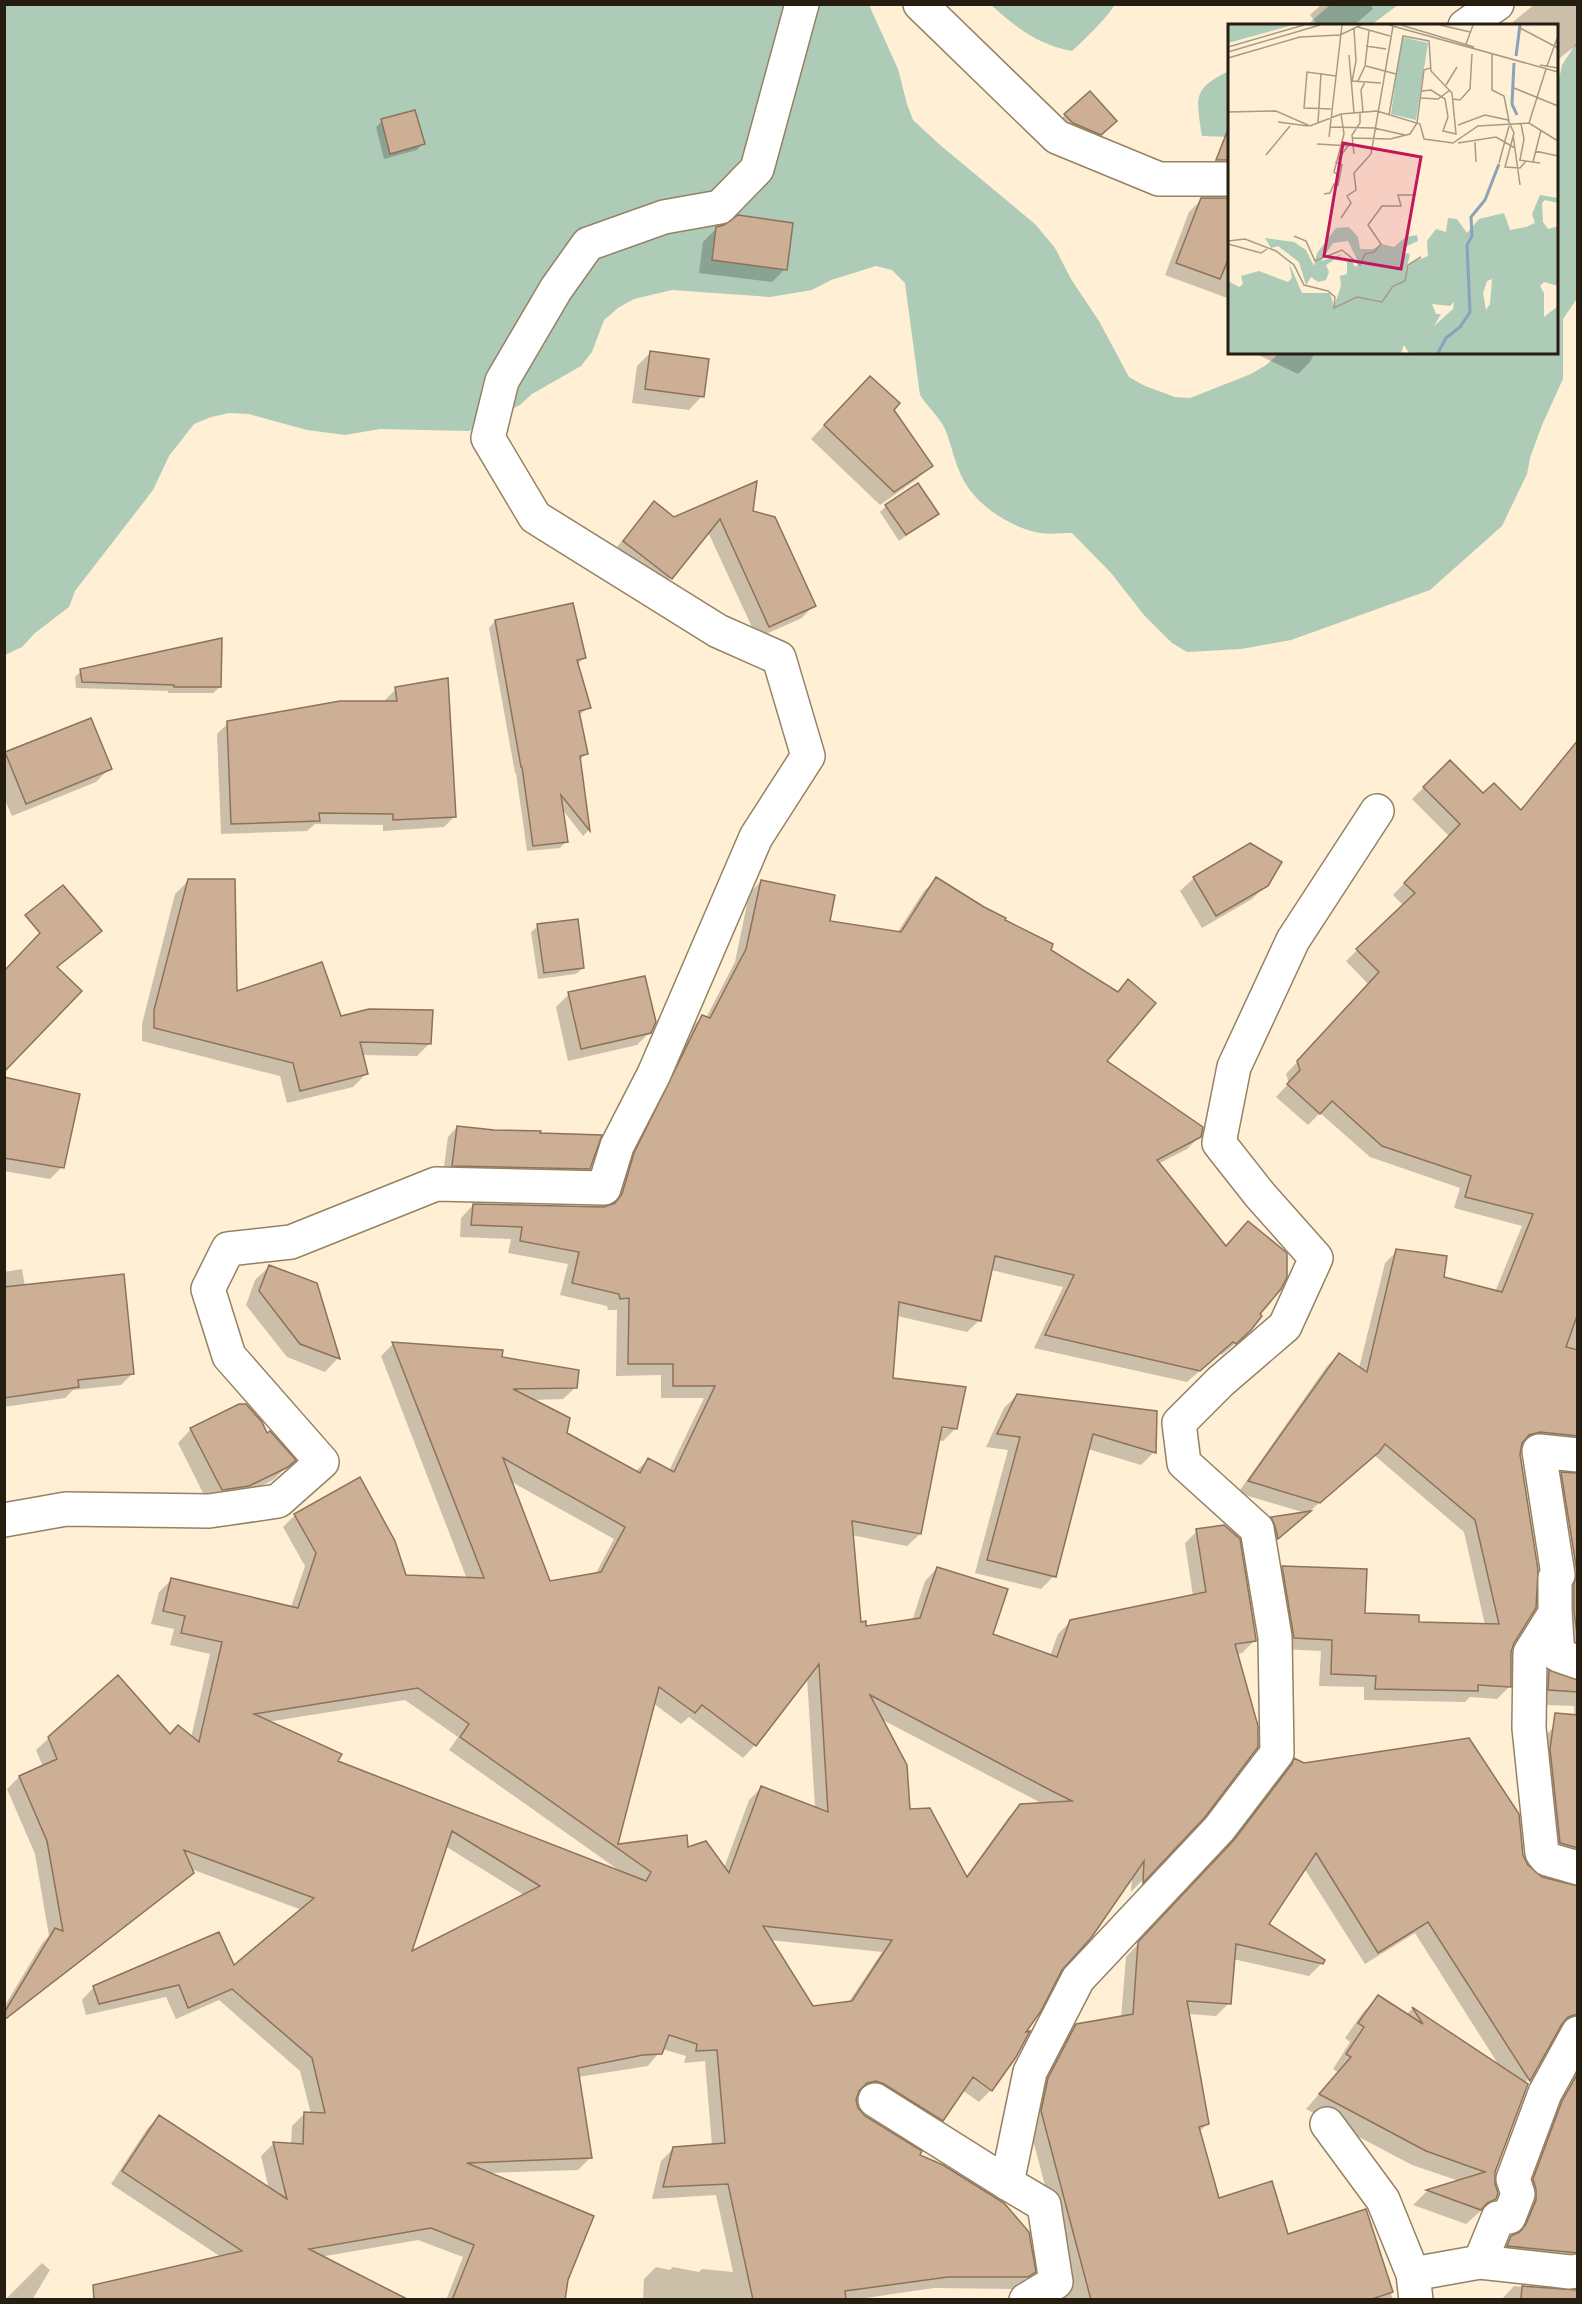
<svg xmlns="http://www.w3.org/2000/svg" width="1582" height="2304" viewBox="0 0 1582 2304" font-family="'Varela Round',sans-serif">
  <style>
    .green { fill: #adcbb7 }
    .shadow { fill: #0003; fill-rule: evenodd }
    .building { fill: #cdaf96; stroke: #8d725a; stroke-width: 1.5; fill-rule: evenodd }
    .lines { fill: none; stroke-linecap: round; stroke-linejoin: round }
    .street-casing { stroke: #948263; stroke-width: 36 }
    .street { stroke: #fff; stroke-width: 33 }
    .inset-river { fill: none; stroke: #88a3bb; stroke-width: 3 }
    .inset-road { fill: none; stroke: #a79b86; stroke-width: 1.5 }
    .view { fill: #c2185b; fill-opacity: 0.15; stroke: #c2185b; stroke-width: 3 }
    .inset-edge { fill: none; stroke: #241d10; stroke-width: 3 }
  </style>
  <rect width="100%" height="100%" fill="#ffefd4"/>
  <!-- green -->
  <g class="green">
    <path d="M5 5H869L898 69 907 104 913 120 940 145 1035 224 1055 248 1071 279 1099 321 1129 377 1145 386 1175 397 1190 398 1251 374 1266 365 1280 353 1556 352 1557 89 1562 65 1577 42 1578 297 1563 319V379L1542 425 1530 458 1527 474 1502 526 1430 590 1291 640 1241 649 1187 652 1172 643 1144 615 1111 573 1072 533C1060 533 1046 535 1035 532 1009 526 977 505 964 481 955 465 952 446 945 429 940 418 927 406 920 395L905 283 892 270 876 266 831 280 812 290 770 297 672 290 634 299 618 308 604 320 592 352 581 366 532 394 520 405 469 431 380 429 345 435 307 430 249 414 229 413 211 417 194 424 169 456 153 490 75 591 69 607 35 633 22 647 5 655Z"/>
    <path d="M991 5H1114C1111 14 1081 43 1072 51 1037 45 1016 27 991 5Z"/>
    <polygon points="1330,5 1330,4 1398,5 1371,25 1307,25"/>
    <path d="M1229 71V137L1202 136C1197 98 1191 89 1229 71Z"/>
  </g>
  <!-- shadow -->
  <g class="shadow">
    <polygon points="1322,4 1370,4 1373,9 1353,26 1318,26 1310,15"/>
    <polygon points="1535,4 1578,4 1578,44 1556,61 1556,26 1508,26"/>
    <polygon points="1065,115 1108,127 1093,141 1059,121"/>
    <polygon points="382,121 423,143 417,150 384,159 376,127"/>
    <polygon points="1202,199 1230,201 1230,299 1165,275 1189,212"/>
    <polygon points="725,227 785,269 772,282 699,273 703,242 717,228"/>
    <polygon points="1252,352 1315,352 1310,362 1298,374"/>
    <polygon points="650,353 702,396 689,410 632,403 637,366"/>
    <polygon points="857,391 892,409 931,465 917,479 880,505 811,439"/>
    <polygon points="654,503 674,518 751,513 814,605 802,618 757,638 708,532 659,591 611,554"/>
    <polygon points="886,506 937,513 899,541 880,512"/>
    <polygon points="495,621 584,658 577,665 590,707 579,715 586,754 579,761 589,830 583,836 562,809 566,842 560,848 527,851 516,773 515,773 489,628"/>
    <polygon points="81,671 220,687 213,693 168,693 168,691 76,688 75,677"/>
    <polygon points="396,689 455,816 444,827 383,831 383,825 315,824 307,831 221,834 217,734 228,723 385,703 385,700"/>
    <polygon points="90,720 110,768 96,782 12,816 4,798 4,755"/>
    <polygon points="1569,753 1578,759 1578,1452 1528,1444 1520,1445 1509,1687 1497,1699 1470,1697 1465,1702 1364,1700 1364,1687 1319,1686 1321,1651 1282,1649 1271,1579 1283,1568 1363,1614 1417,1623 1485,1625 1464,1532 1374,1455 1264,1551 1258,1532 1272,1519 1306,1513 1238,1493 1327,1366 1339,1354 1359,1368 1385,1263 1397,1251 1443,1278 1495,1292 1522,1226 1454,1208 1460,1188 1370,1157 1320,1113 1308,1125 1276,1097 1289,1083 1286,1074 1369,985 1346,961 1404,906 1393,895 1449,836 1412,799 1450,762 1483,795 1520,811"/>
    <polygon points="1194,878 1266,885 1252,899 1202,928 1180,891"/>
    <path d="M936 879 1117 993 1128 981 1104 1061 1200 1136 1187 1149 1158 1164 1237 1342 1222 1355 1220 1353 1187 1382 1034 1348 1063 1287 991 1270 980 1320 967 1332 897 1316 891 1380 956 1428 943 1441 938 1440 920 1534 907 1546 851 1535 860 1624 865 1628 912 1621 925 1581 937 1568 991 1635 1050 1656 1058 1634 1071 1621 1193 1596 1185 1543 1197 1531 1255 1640 1242 1653 1236 1654 1204 1816 1131 1892 1132 1875 1060 1969 991 2090 979 2102 962 2090 942 2120 930 2132 863 2093 856 2094 855 2100 857 2109 864 2117 917 2155 1034 2272 1014 2289 934 2288 852 2300H643L644 2279 656 2267 670 2270 673 2267 699 2272 702 2269 733 2272 716 2195 652 2199 661 2161 674 2148 712 2146 705 2061 684 2063 686 2056 662 2049 648 2066 578 2077 590 2158 578 2170 488 2173 539 2300H446L463 2257 418 2240 320 2257H221L111 2184 147 2129 159 2116 269 2189 261 2156 273 2144 291 2145 292 2126 304 2114H311L300 2071 219 2000 176 2019 166 1997 86 2015 82 2000 94 1987 233 1968 302 1910 191 1869 192 1872 179 1885 4 2021V2007L43 1942 49 1936 35 1854 7 1789 19 1777 43 1767 36 1750 49 1738 169 1735 191 1738 210 1654 170 1645 174 1629 151 1624 159 1592 171 1580 291 1607 305 1566 283 1527 295 1515 405 1577 467 1579 381 1356 393 1344 501 1358 576 1387 563 1399 532 1400 565 1434 635 1472 648 1460 669 1471 704 1398H661V1375L616 1376 617 1310H608L607 1306 560 1295 568 1264 508 1253 511 1239 460 1237 461 1218 473 1205 604 1208 610 1206 623 1167 690 1029 703 1016 706 1018 735 962 749 894 761 881 828 922 897 933 924 891ZM948 1426V1429L935 1428ZM510 1481 614 1539 595 1575 549 1583ZM807 1677 815 1808 761 1788 749 1800 724 1868 687 1850 616 1845 653 1703 681 1724 689 1717 743 1758 755 1745ZM405 1700 458 1737 449 1750 620 1871 336 1762 267 1722ZM881 1719 1043 1804 1020 1805 1008 1818 966 1877 909 1810ZM445 1846 524 1895 409 1954ZM770 1940 882 1952 848 2003 813 2007Z"/>
    <polygon points="189,880 235,993 340,1018 430,1043 417,1056 362,1055 366,1074 353,1087 287,1103 280,1076 142,1041 142,1024 175,894"/>
    <polygon points="538,926 583,968 576,974 538,979 531,932"/>
    <polygon points="569,994 650,1032 637,1045 568,1061 556,1007"/>
    <polygon points="4,1079 62,1167 50,1179 4,1171"/>
    <polygon points="457,1127 494,1131 589,1168 579,1178 443,1174 448,1137"/>
    <polygon points="269,1267 315,1284 338,1358 325,1372 287,1357 246,1305 255,1280"/>
    <polygon points="22,1269 25,1286 133,1373 121,1385 73,1390 65,1398 4,1407 4,1272"/>
    <polygon points="1017,1395 1154,1452 1141,1465 1088,1449 1054,1576 1041,1589 975,1573 1008,1450 986,1447 1004,1408"/>
    <polygon points="191,1429 267,1435 294,1460 273,1480 235,1499 208,1503 178,1443"/>
    <polygon points="1562,1474 1569,1533 1558,1539 1550,1485"/>
    <polygon points="1575,1558 1578,1558 1578,1662 1563,1654 1562,1571"/>
    <polygon points="1549,1672 1578,1682 1578,1867 1547,1856 1540,1741 1554,1727 1575,1724 1574,1706 1545,1705 1536,1685"/>
    <polygon points="1294,1760 1522,1855 1526,1866 1541,1878 1578,1888 1578,2033 1563,2027 1557,2029 1525,2084 1494,2172 1494,2199 1466,2224 1413,2205 1426,2192 1459,2181 1412,2165 1306,2109 1338,2072 1333,2069 1350,2042 1345,2038 1364,2011 1378,1997 1406,2015 1412,2009 1500,2067 1415,1933 1365,1964 1304,1868 1266,1924 1322,1963 1309,1976 1233,1959 1229,2003 1216,2016 1188,2014 1207,2124 1199,2132 1218,2200 1287,2236 1366,2215 1393,2300 1061,2300 1072,2288 1029,2125 1035,2093 1063,2038 1077,2025 1121,2018 1126,1957 1221,1855 1279,1779 1281,1773"/>
    <polygon points="1578,2064 1578,2271 1498,2250 1515,2236 1523,2214 1524,2203 1550,2115"/>
    <polygon points="42,2263 50,2270 32,2300 5,2300"/>
    <polygon points="1514,2286 1572,2292 1578,2300 1501,2300"/>
  </g>
  <!-- building -->
  <g class="building">
    <polygon points="1090,91 1117,121 1101,135 1073,123 1064,114"/>
    <polygon points="415,110 425,144 390,154 381,119"/>
    <polygon points="1227,132 1230,133 1230,160 1216,160"/>
    <polygon points="1201,198 1230,198 1230,255 1220,279 1176,263"/>
    <polygon points="738,215 793,223 787,270 712,260 716,227 724,225"/>
    <polygon points="650,351 709,359 704,397 645,389"/>
    <polygon points="870,376 900,403 894,410 933,466 894,492 824,425"/>
    <polygon points="757,481 753,511 775,517 816,606 769,627 720,519 672,579 623,541 654,501 674,517"/>
    <polygon points="918,483 939,514 906,535 885,505"/>
    <polygon points="573,603 586,658 577,660 591,708 579,711 588,754 580,756 590,831 561,795 568,842 533,846 522,767 521,767 495,620"/>
    <polygon points="222,638 221,687 174,687 174,685 82,682 80,669"/>
    <polygon points="448,678 456,817 393,820 393,814 319,813 320,821 231,824 227,721 340,701 397,701 395,687"/>
    <polygon points="91,718 112,769 26,804 5,752"/>
    <polygon points="1578,740 1578,1313 1566,1347 1578,1350 1578,1436 1540,1432 1529,1435 1522,1443 1520,1454 1538,1570 1536,1608 1514,1643 1511,1652 1511,1687 1478,1685 1478,1691 1375,1689 1376,1676 1331,1674 1332,1640 1294,1638 1282,1566 1367,1569 1365,1613 1419,1615 1419,1622 1499,1624 1475,1520 1385,1444 1379,1452 1320,1503 1248,1481 1339,1353 1367,1372 1396,1249 1447,1256 1444,1277 1502,1292 1533,1214 1465,1197 1471,1176 1382,1146 1332,1101 1320,1114 1287,1084 1300,1070 1297,1061 1379,972 1356,949 1415,893 1404,883 1460,824 1423,787 1450,760 1483,793 1494,783 1521,810"/>
    <polygon points="1250,843 1282,862 1268,886 1216,916 1193,877"/>
    <path d="M936 877 984 907 1006 918 1005 920 1053 944 1051 950 1118 992 1128 979 1156 1003 1107 1061 1203 1127 1201 1137 1157 1160 1226 1246 1248 1221 1287 1253V1277L1281 1289 1260 1314 1262 1316 1251 1330 1236 1344 1233 1342 1200 1371 1045 1335 1074 1275 995 1256 981 1321 899 1302 893 1378 966 1387 957 1429 942 1427 921 1534 852 1521 861 1622 866 1621V1626L920 1618 937 1567 1008 1589 993 1634 1057 1657 1070 1620 1206 1592 1196 1529 1224 1525 1240 1539 1256 1639V1641L1235 1644 1258 1726V1747L1205 1817 1143 1883 1144 1861 1091 1938 1062 1970 1041 2011 1026 2032 1030 2031 1016 2057 992 2091 973 2077 943 2121 884 2084 876 2081 867 2083 859 2091 856 2100 858 2108 865 2116 922 2151 920 2155 943 2165 1004 2203 1029 2232 1036 2272 1028 2277H948L845 2291 846 2300H753L728 2184 663 2187 673 2147 725 2143 717 2050 696 2051 697 2044 669 2035 662 2054 643 2055 578 2068 592 2158 467 2163 594 2216 568 2280 565 2300H452L474 2245 431 2228 309 2249 409 2300H94L93 2285 242 2251 122 2171 159 2115 287 2199 273 2142 303 2144 304 2112 325 2113 312 2058 232 1989 188 2008 179 1985 99 2004 93 1986 219 1932 234 1965 314 1898 184 1850 194 1873 4 2020V2013L55 1928 63 1931 47 1841 19 1776 57 1759 48 1737 118 1675 170 1734 178 1725 199 1742 222 1642 181 1633 185 1616 163 1611 171 1578 298 1608 316 1553 294 1514 360 1477 395 1541 406 1575 484 1578 392 1342 503 1350 502 1357 579 1370 577 1388 513 1389 570 1418 567 1433 640 1473 648 1458 674 1472 715 1386H673V1364H628L629 1298 620 1299 619 1294 572 1283 579 1252 520 1241 522 1227 471 1225 473 1204 604 1207 615 1203 622 1194 634 1153 702 1015 710 1018 746 949 761 880 835 895 830 921 901 932ZM503 1458 625 1527 601 1572 550 1581ZM819 1664 828 1812 761 1786 729 1873 706 1841 688 1847 687 1835 618 1844 659 1687 695 1713 702 1705 756 1746ZM418 1688 469 1724 460 1737 651 1872 646 1881 338 1761 342 1754 254 1714ZM870 1695 1052 1791 1072 1801 1020 1804 967 1877 930 1808 910 1809 907 1765ZM452 1831 540 1886 412 1951ZM763 1926 892 1940 852 2001 813 2006Z"/>
    <polygon points="188,879 235,879 237,991 322,962 341,1016 369,1009 433,1010 431,1044 360,1042 368,1074 300,1091 293,1063 154,1028 154,1010"/>
    <polygon points="63,885 102,931 57,967 82,991 4,1072 4,971 40,933 25,915"/>
    <polygon points="578,919 584,968 544,973 537,924"/>
    <polygon points="645,976 656,1022 651,1033 581,1049 568,992"/>
    <polygon points="4,1077 80,1094 64,1168 4,1158"/>
    <polygon points="457,1126 494,1130 541,1131 540,1133 602,1135 590,1169 452,1166"/>
    <polygon points="269,1265 317,1283 340,1359 300,1344 259,1291"/>
    <polygon points="124,1274 134,1374 78,1380 79,1387 4,1398 4,1287"/>
    <polygon points="1017,1394 1157,1411 1156,1453 1093,1434 1056,1577 987,1560 1020,1437 997,1434"/>
    <polygon points="239,1404 246,1404 262,1422 267,1433 270,1431 296,1460 288,1467 249,1486 222,1490 190,1428"/>
    <polygon points="1561,1472 1578,1473 1578,1642 1574,1612 1574,1584 1577,1572"/>
    <polygon points="1311,1511 1278,1539 1275,1526 1271,1517"/>
    <polygon points="1549,1670 1578,1680 1578,1692 1548,1690"/>
    <polygon points="1555,1713 1578,1715 1578,1848 1560,1843 1550,1749"/>
    <polygon points="1469,1738 1519,1814 1523,1855 1528,1865 1542,1877 1578,1886 1578,2014 1568,2017 1562,2024 1530,2081 1428,1922 1378,1953 1316,1853 1269,1924 1325,1960 1323,1964 1236,1944 1231,2004 1187,2001 1209,2124 1199,2127 1219,2198 1272,2181 1288,2234 1366,2209 1393,2292 1369,2300 1091,2300 1041,2111 1048,2078 1076,2024 1133,2014 1138,1942 1234,1840 1292,1764 1294,1758 1304,1763"/>
    <polygon points="1378,1995 1423,2024 1412,2007 1528,2084 1495,2172 1495,2184 1498,2193 1496,2199 1487,2203 1481,2210 1426,2190 1485,2172 1426,2151 1319,2094 1351,2057 1346,2054 1364,2027 1358,2023"/>
    <polygon points="1578,2073 1578,2253 1507,2246 1511,2236 1520,2232 1526,2224 1536,2200 1536,2189 1533,2179 1562,2101"/>
    <polygon points="1522,2286 1578,2290 1578,2300 1521,2300"/>
  </g>
  <g class="lines">
    <!-- street casing -->
    <g class="street-casing">
      <g id="street">
        <polyline points="920,4 1057,137 1159,179 1230,179"/>
        <polyline points="1465,26 1497,4"/>
        <polyline points="1578,1455 1539,1451 1558,1575 1555,1578 1555,1613 1530,1653 1529,1728 1542,1853 1547,1859 1578,1868"/>
        <polyline points="4,1520 66,1509 209,1511 278,1501 322,1462 229,1356 208,1289 228,1249 291,1242 436,1184 604,1188 617,1146 654,1074 756,837 808,756 779,658 718,631 535,517 488,438 502,381 556,289 588,244 664,217 720,207 757,169 802,4"/>
        <polyline points="1555,1613 1558,1655 1578,1662"/>
        <polyline points="875,2100 1007,2183"/>
        <polyline points="1327,2124 1383,2200 1413,2274 1416,2300"/>
        <polyline points="1480,2262 1498,2218 1509,2217 1518,2194 1513,2179 1545,2093 1578,2033"/>
        <polyline points="1413,2274 1480,2262 1570,2272 1578,2271"/>
        <polyline points="1026,2300 1056,2282 1044,2205 1007,2183 1030,2072 1078,1979 1219,1829 1277,1753 1275,1637 1257,1529 1184,1463 1179,1423 1221,1381 1285,1326 1316,1258 1260,1195 1219,1143 1234,1067 1293,940 1377,811"/>
      </g>
    </g>
    <!-- street -->
    <use href="#street" class="street"/>
  </g>
  <!-- overview -->
  <g transform="translate(1228 24)">
    <rect width="330" height="330" fill="#ffefd4"/>
    <path d="M0 1H65L0 19ZM174 13 200 19 188 96 163 90ZM312 171 330 174V179L317 176 314 179 315 198 320 205 328 203 330 198V262L316 258 312 262 316 269V293L330 282V329H181L176 321 173 329H0V257L11 263 15 260 13 252 31 247 60 258 64 254 61 239 74 269H102L106 282 113 262 112 252 119 250V235H123L127 243 131 240 120 217 105 219 93 237 115 230 98 241 101 248 98 256 90 258 83 253 78 261 71 238 50 222 43 224 37 214 66 218 78 226 86 242 89 229 108 204 121 203 130 213 132 225H145L154 220 166 223 178 213 189 211 190 217 177 223V229L182 230 178 247 183 239 200 232 199 217 208 205 218 208 220 194 229 195 239 209 251 195 276 189 282 206 298 203 307 199 304 190ZM264 255 262 280 258 286 255 269 259 257ZM226 278 225 285 206 302 213 290H208L204 280 222 282Z" fill="#adcbb7" fill-rule="evenodd"/>
    <path class="inset-river" d="M288 32 292 1M286 39 284 80 289 91M210 329 218 314 232 303 242 288 239 221 244 212 243 193 257 176 271 140"/>
    <path class="inset-road" d="M161 1 330 48M173 1 246 23M212 1 242 8M130 3 162 12M292 4 330 24M126 5 128 37 124 57 153 59M238 20 245 1M138 22 158 25M0 23 76 1M0 28 92 1M264 30V66L276 72 281 97M121 31 126 89M0 34 72 13 112 11 133 1M312 41 330 44M138 42 168 50M319 42 330 12M130 57 137 42 141 7M218 61 229 43M286 64 330 82M193 74 210 75 222 66M225 75 232 76 242 65 244 30M103 85 76 84 79 48 108 52M0 88 48 87 82 102 113 90 149 87 192 100 196 115 225 119 250 102 301 99 330 117M135 88 133 66 137 58M161 91 175 12 201 17 203 47 224 69 228 110 215 107 220 93 217 75 203 66 194 67M50 98 80 102M90 99 93 49M301 99 318 45M230 101 257 91 280 96 286 109 277 143 292 144 298 137M102 103 146 104 177 111M285 111 292 161M101 113 114 1M124 114 162 115 182 110 189 99 196 46 202 44M247 118 248 138M230 119 268 113 287 124M89 120 122 122M307 127 330 132M126 130 124 111 132 99V88M38 131 62 102M291 136 312 139M292 136 296 115 293 100M305 138 313 106M271 139 281 102M111 152 106 148 116 110 113 90M96 170 102 169 106 160 110 161 114 141 108 138 120 122M113 194 123 179 119 172 128 166 126 149 143 130 165 2M66 212 78 217 87 237 114 226 132 241 137 230 146 228 153 220 140 201 154 182H173L170 171H187M0 217 17 215 48 227 66 241 76 261 100 267 107 273 106 284 129 273 154 278 165 262 177 257 180 241 193 233M0 220 33 229 39 225"/>
    <path class="view" d="M115 119 193 133 173 245 96 232Z"/>
    <rect width="330" height="330" class="inset-edge"/>
  </g>
  <!-- border -->
  <rect width="1582" height="2304" fill="none" stroke="#241d10" stroke-width="12"/>
</svg>
